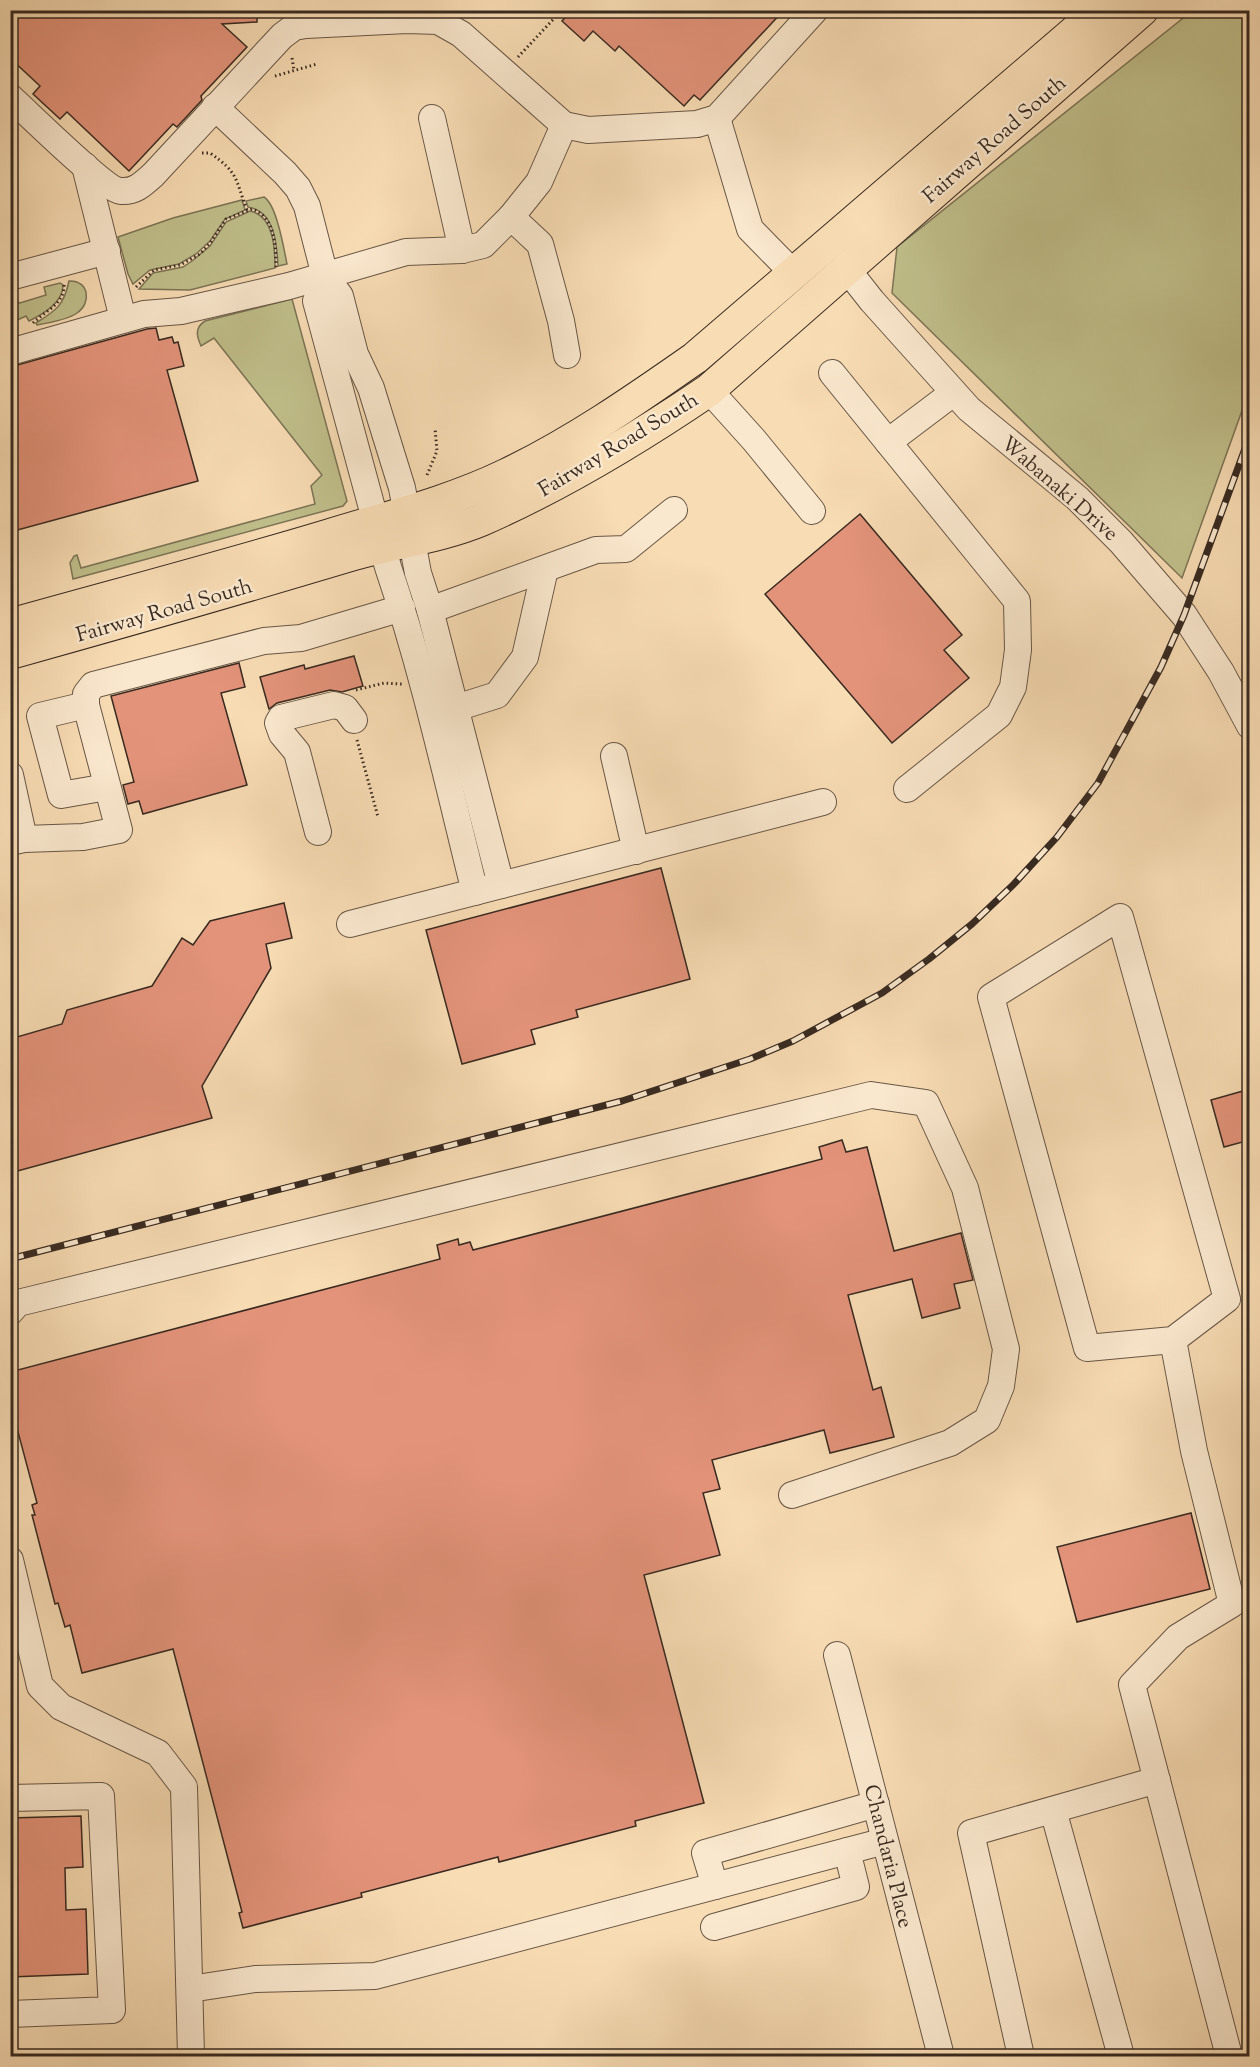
<svg xmlns="http://www.w3.org/2000/svg" width="1260" height="2067" viewBox="0 0 1260 2067" font-family="'Sorts Mill Goudy',serif">
  <style>
    .green { fill: #c0bf8b; stroke: #7c7456; stroke-width: 1.5 }
    .building { fill: #e3937a; stroke: #382a21; stroke-width: 1.5 }
    .lines { fill: none; stroke-linecap: round; stroke-linejoin: round }
    .minor-casing { stroke: #685646; stroke-width: 28 }
    .major-casing { stroke: #382a21; stroke-width: 34 }
    .path { stroke: #382a21; stroke-width: 3; stroke-dasharray: 1.5 3; stroke-linecap: butt }
    .minor { stroke: #fae8ce; stroke-width: 26 }
    .major { stroke: #f8dcb4; stroke-width: 32 }
    .rail-casing { stroke: #382a21; stroke-width: 7 }
    .rail { stroke: #fae8ce; stroke-width: 4.5; stroke-dasharray: 14; stroke-linecap: butt }
    .labels { text-anchor: middle; stroke-width: 5; stroke-linejoin: round; paint-order: stroke }
    .street-label { font-size: 21px; fill: #382a21; stroke: #fae8ce }
  </style>
  <rect width="100%" height="100%" fill="#f8dcb4"/>
  <filter id="stains"><feTurbulence type="fractalNoise" baseFrequency=".00333" numOctaves="4"/><feColorMatrix values="0 0 0 0 .2 0 0 0 0 .09 0 0 0 0 .02 0 0 0 .5 -.17"/></filter>
  <radialGradient id="worn" r=".72"><stop offset=".6" stop-color="#630" stop-opacity="0"/><stop offset="1" stop-color="#630" stop-opacity=".3"/></radialGradient>
  <!-- green -->
  <g class="green">
    <polygon points="1192,11 1249,11 1249,391 1182,578 892,293 897,247"/>
    <path d="M264 197C277 205 284 250 287 264L278 266C277 245 275 211 248 207L246 201Z"/>
    <polygon points="242,200 245,210 225,219 210,241 196,254 179,264 150,270 133,284 128,274 118,237 173,218"/>
    <path d="M250 211C274 216 275 249 275 268L190 290 139 289 153 273 183 267 192 261 210 246 226 222Z"/>
    <path d="M69 281C89 280 92 303 77 313 67 320 49 323 37 325L36 323C57 310 64 305 69 281Z"/>
    <path d="M60 283 63 285C63 303 43 314 29 321L26 316 13 322 15 327 11 329V300L16 298 17 302 20 303 46 295 44 287Z"/>
    <path d="M292 299 347 501 343 506 73 579 70 563 74 556 77 555 81 568 315 504 311 486 322 475 214 338 201 346C197 337 194 328 205 321Z"/>
  </g>
  <!-- building -->
  <g class="building">
    <polygon points="10,10 257,10 257,22 222,24 247,47 201,96 202,100 177,127 173,124 129,171 67,112 60,119 33,94 40,86 10,58"/>
    <polygon points="572,10 784,10 700,100 694,95 684,106 619,46 615,51 593,31 584,41 562,21"/>
    <polygon points="156,328 159,340 172,337 174,343 178,342 184,366 167,370 198,481 10,532 10,367 147,329"/>
    <polygon points="860,514 962,635 944,650 969,678 892,743 765,594"/>
    <polygon points="354,656 363,686 342,692 330,690 277,703 269,709 260,677 304,665 305,669"/>
    <polygon points="239,663 245,687 221,693 247,785 143,814 139,801 128,804 123,785 134,782 111,696"/>
    <polygon points="661,868 690,979 576,1010 578,1017 531,1030 535,1044 462,1064 426,930"/>
    <polygon points="284,903 292,938 266,944 271,968 202,1086 212,1118 10,1173 10,1039 62,1024 67,1010 152,986 182,938 193,945 210,921"/>
    <polygon points="1243,1091 1250,1112 1250,1140 1224,1147 1211,1100"/>
    <polygon points="842,1140 846,1152 867,1147 894,1251 961,1233 973,1280 954,1284 960,1308 922,1318 912,1279 848,1295 873,1390 881,1387 894,1437 830,1453 824,1430 712,1460 720,1489 703,1493 720,1555 644,1575 704,1803 635,1821 636,1826 499,1862 498,1857 361,1893 362,1897 243,1928 239,1913 242,1912 173,1649 82,1673 70,1625 65,1627 58,1603 55,1604 32,1515 35,1515 32,1505 37,1503 10,1402 10,1372 440,1259 437,1245 458,1239 459,1245 470,1242 473,1250 822,1159 819,1147"/>
    <polygon points="1191,1513 1210,1589 1077,1622 1057,1547"/>
    <polygon points="81,1816 83,1867 65,1868 66,1910 86,1909 88,1974 10,1977 10,1818"/>
  </g>
  <g class="lines">
    <!-- minor casing -->
    <g class="minor-casing">
      <g id="minor">
        <path d="M10 97C27 112 105 190 121 191 135 192 143 184 153 175L282 36 294 27 306 25 407 20 438 21 461 34 564 125 588 130 697 124 717 118 815 10"/>
        <polyline points="215,107 285,173 298,188 307,206 325,276 340,296 355,354 371,388 402,488 418,573 430,610 501,885"/>
        <polyline points="432,118 462,250"/>
        <polyline points="717,118 750,229 794,274"/>
        <polyline points="85,166 123,319"/>
        <polyline points="511,217 540,244 561,321 567,355"/>
        <polyline points="846,268 872,301 969,409 1077,498 1121,542 1184,615 1221,672 1250,726"/>
        <path d="M325 276 316 301 388 567C424 673 448 784 475 892"/>
        <polyline points="10,277 107,251"/>
        <polyline points="10,352 144,314 181,311 289,286 406,252 462,250 483,245 511,217 539,182 564,125"/>
        <polyline points="832,373 1017,601 1018,650 1013,687 999,715 907,789"/>
        <polyline points="709,390 754,440 812,511"/>
        <polyline points="888,442 953,393"/>
        <polyline points="430,610 596,550 626,549 674,510"/>
        <polyline points="86,705 40,716 61,795 107,787"/>
        <polyline points="440,713 497,695 525,657 545,569"/>
        <polyline points="614,756 636,851"/>
        <polyline points="10,775 24,839 10,842"/>
        <polyline points="318,832 297,752 282,734 278,723 281,718 334,705 345,708 354,720"/>
        <polyline points="24,839 83,837 119,830 86,705 86,694 93,685 264,641 301,638 402,608"/>
        <polyline points="350,924 823,802"/>
        <polyline points="10,1312 18,1303 871,1095 926,1103 965,1188 1006,1349 1001,1386 987,1420 950,1443 792,1495"/>
        <polyline points="1173,1340 1087,1348 991,997 1120,917 1227,1299 1173,1340 1194,1451 1232,1604 1178,1637 1132,1685 1229,2056"/>
        <polyline points="10,1560 40,1686 61,1707 158,1753 184,1787 191,2056"/>
        <polyline points="837,1655 941,2056"/>
        <polyline points="10,1798 101,1796 112,2010 10,2014"/>
        <polyline points="1053,1810 1121,2056"/>
        <polyline points="715,1886 705,1853 876,1804"/>
        <polyline points="714,1927 856,1887 847,1851"/>
        <polyline points="190,1989 255,1979 375,1976 885,1841"/>
        <polyline points="1021,2056 971,1833 1157,1780"/>
      </g>
    </g>
    <!-- major casing -->
    <g class="major-casing">
      <g id="major">
        <path d="M10 625C117 595 224 567 330 535 389 517 450 502 506 475 573 443 635 400 695 358L1100 10"/>
        <path d="M10 653C125 621 240 588 354 554 396 542 440 537 481 520 561 485 637 439 709 390L1142 10"/>
      </g>
    </g>
    <!-- path -->
    <g class="path">
      <polyline points="518,57 562,10"/>
      <polyline points="292,58 294,70"/>
      <polyline points="275,76 317,64"/>
      <path d="M202 153H210C239 173 235 179 247 210"/>
      <path d="M136 287 154 270 180 265 200 254 210 243 226 219 252 209C276 217 276 249 276 269"/>
      <path d="M33 323C45 311 65 304 64 284"/>
      <polyline points="427,475 437,451 435,428"/>
      <polyline points="356,690 384,683 402,684"/>
      <polyline points="357,740 378,817"/>
    </g>
    <!-- minor -->
    <use href="#minor" class="minor"/>
    <!-- major -->
    <use href="#major" class="major"/>
    <!-- rail casing -->
    <g class="rail-casing">
      <polyline id="rail" points="10,1259 622,1101 750,1059 793,1041 882,993 929,959 972,924 1013,885 1057,837 1098,783 1161,667 1184,615 1250,435"/>
    </g>
    <!-- rail -->
    <use href="#rail" class="rail"/>
  </g>
  <g class="labels">
    <!-- street labels -->
    <g class="street-label">
      <text transform="translate(994 139) rotate(-41)" y="7">Fairway Road South</text>
      <text transform="translate(618 444) rotate(-31)" y="7">Fairway Road South</text>
      <text transform="translate(1060 488) rotate(41)" y="7">Wabanaki Drive</text>
      <text transform="translate(164 610) rotate(-16)" y="7">Fairway Road South</text>
      <text transform="translate(889 1856) rotate(76)" y="7">Chandaria Place</text>
    </g>
  </g>
  <!-- margin -->
  <rect width="1260" height="2067" fill="none" stroke="#f8dcb4" stroke-width="36"/>
  <rect x="12" y="12" width="1236" height="2043" fill="none" stroke="#382a21" stroke-width="3"/>
  <rect x="18" y="18" width="1224" height="2031" fill="none" stroke="#382a21" stroke-width="1.5"/>
  <rect width="100%" height="100%" filter="url(#stains)"/>
  <rect width="100%" height="100%" fill="url(#worn)"/>
</svg>
